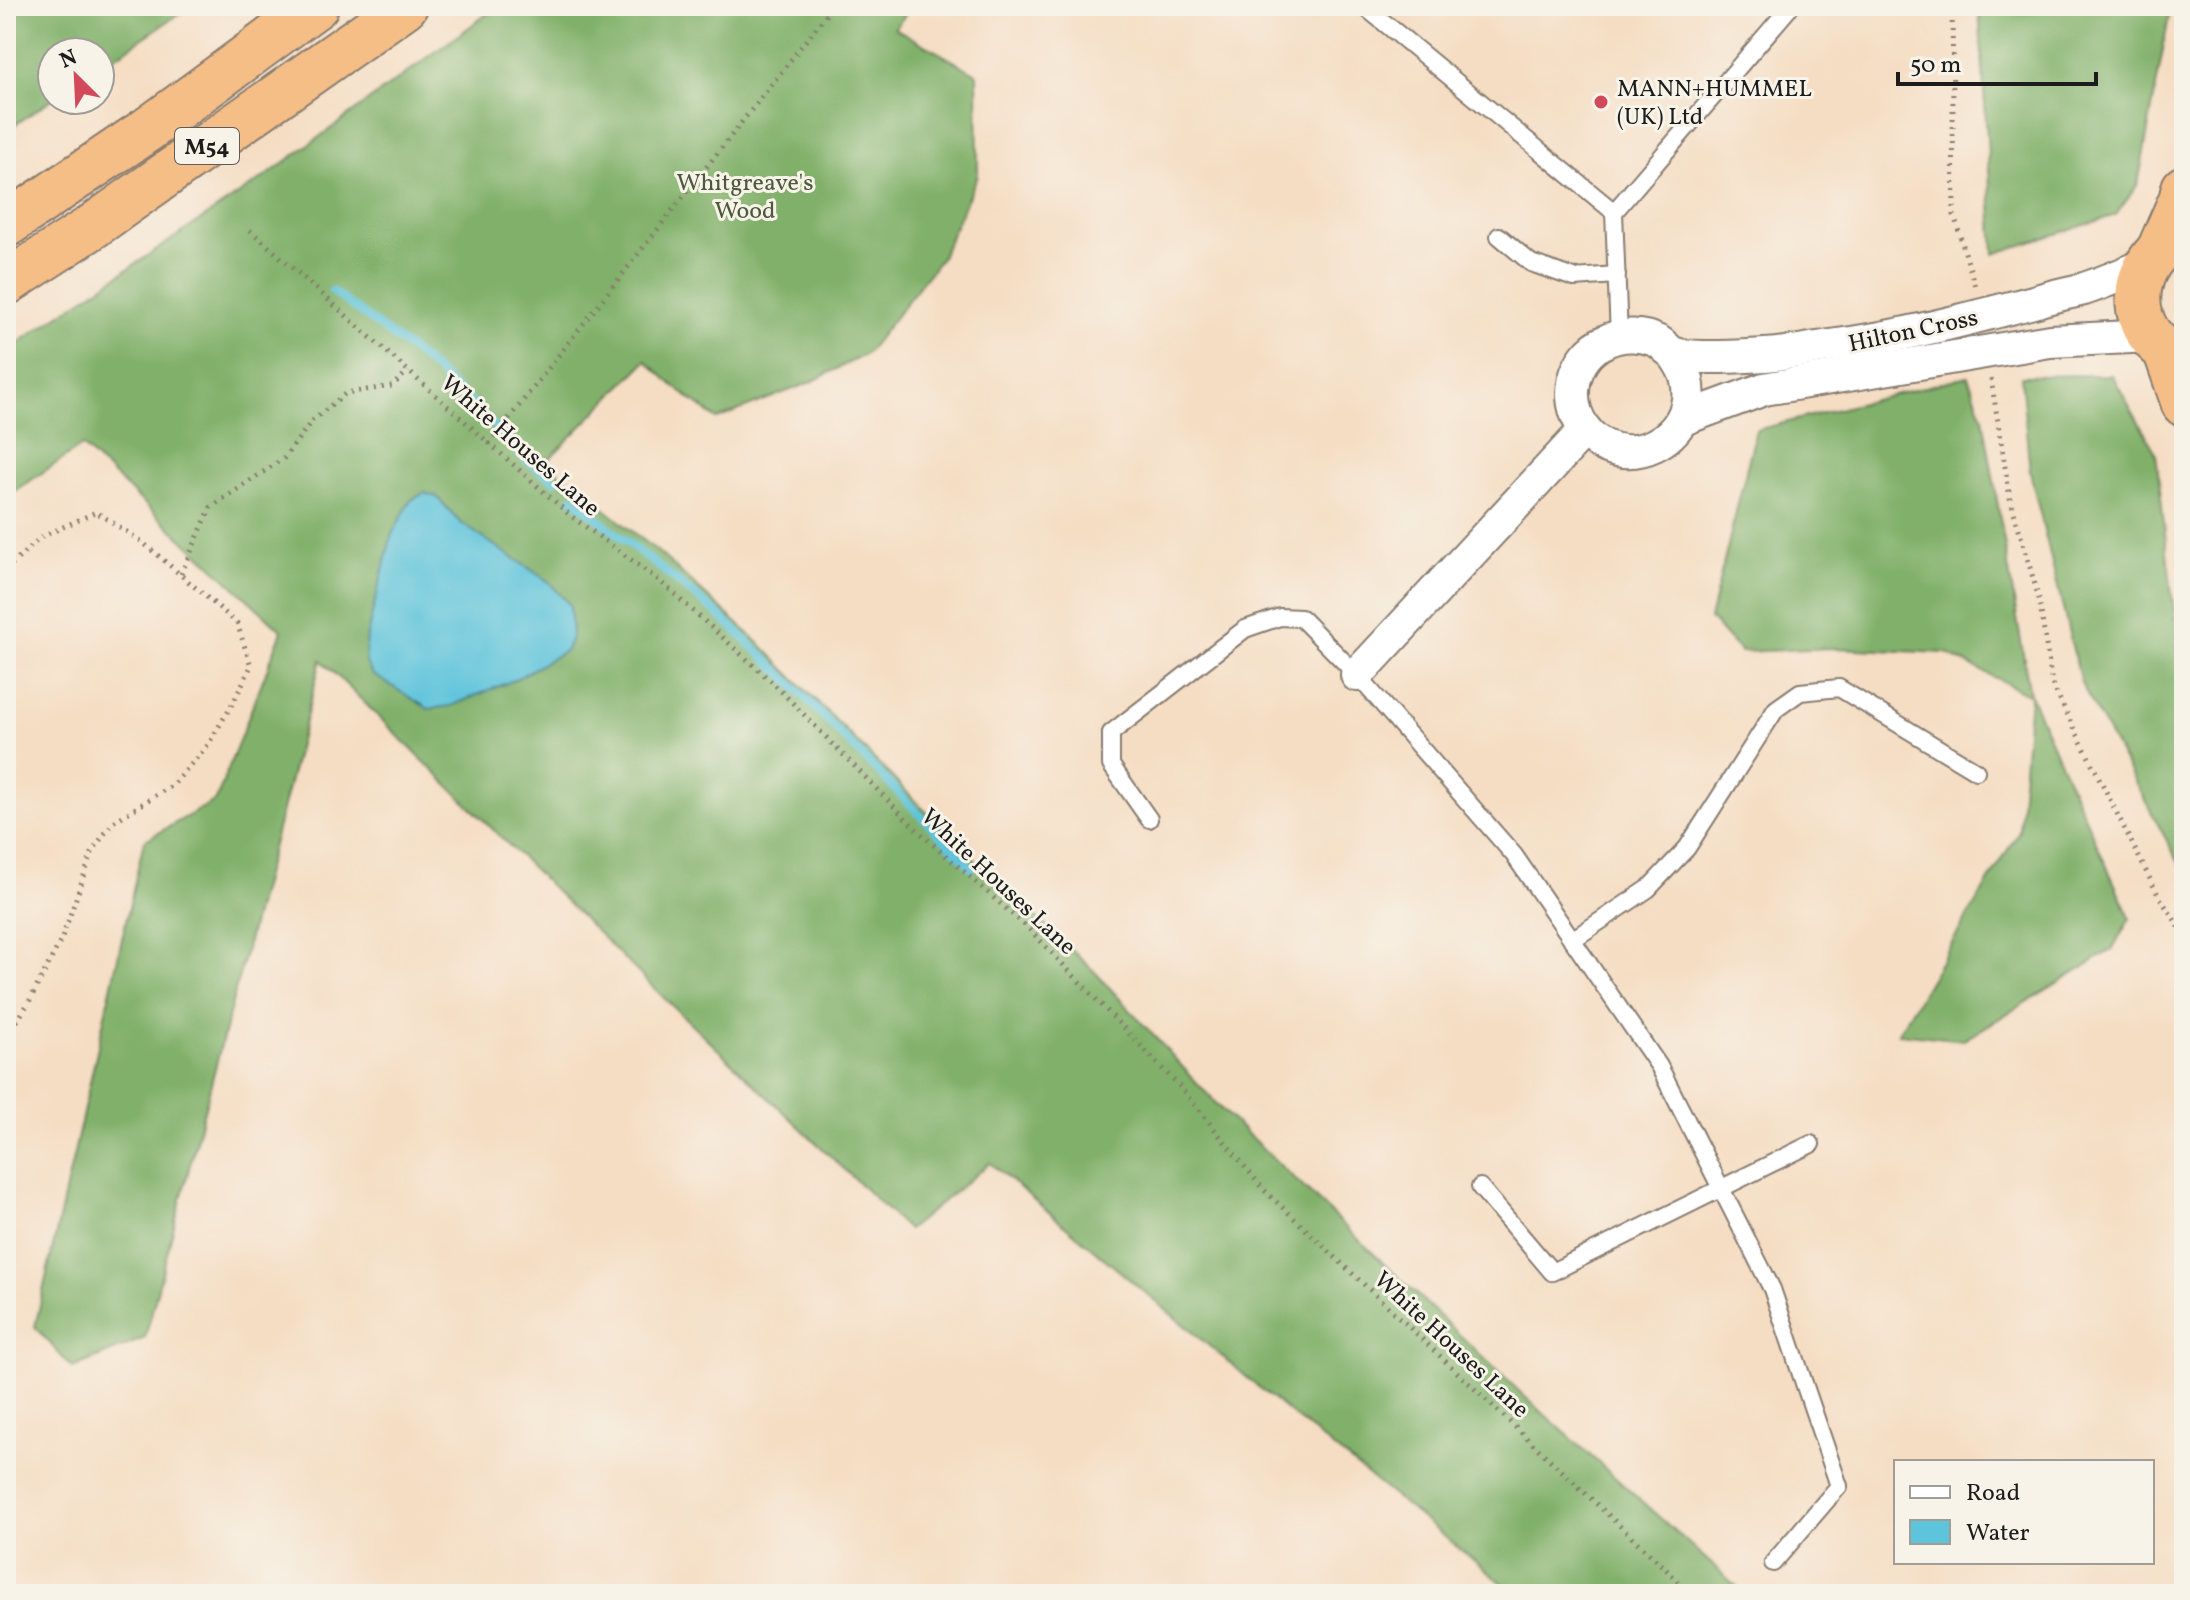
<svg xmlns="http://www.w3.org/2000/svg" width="2190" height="1600" viewBox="0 0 2190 1600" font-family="Vollkorn,serif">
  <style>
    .forest { fill: #80b069; stroke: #4e6642; stroke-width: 2 }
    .water { fill: #5ec4dc; stroke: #3d707c; stroke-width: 2 }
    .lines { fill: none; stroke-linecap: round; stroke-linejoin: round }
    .stream { stroke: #5ec4dc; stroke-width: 8 }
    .lane-casing { stroke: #887c70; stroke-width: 20 }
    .street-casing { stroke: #887c70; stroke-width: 36 }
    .highway-casing { stroke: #887c70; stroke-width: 48 }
    .path { stroke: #887c70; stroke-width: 5; stroke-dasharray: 2 6; stroke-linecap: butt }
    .lane { stroke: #fff; stroke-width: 16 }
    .street { stroke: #fff; stroke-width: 32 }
    .highway { stroke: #f6be87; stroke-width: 44 }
    .poi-dot { fill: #d1495b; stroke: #f7f3e8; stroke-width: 3 }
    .labels { text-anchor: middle; stroke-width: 6; stroke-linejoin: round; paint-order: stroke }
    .shield { fill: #f7f3e8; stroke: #5e5c59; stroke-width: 2 }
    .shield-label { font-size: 22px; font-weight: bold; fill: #1c1c1c }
    .poi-label { font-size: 24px; fill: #1c1c1c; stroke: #f7f3e8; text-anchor: start }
    .park-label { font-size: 24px; fill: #4b5a3d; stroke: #f7f3e8 }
    .street-label { font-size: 24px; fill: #1c1c1c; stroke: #f7f3e8 }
  </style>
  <rect width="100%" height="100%" fill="#f7f3e8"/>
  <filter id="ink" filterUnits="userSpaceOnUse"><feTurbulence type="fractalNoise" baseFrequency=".0125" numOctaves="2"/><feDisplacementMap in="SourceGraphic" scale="16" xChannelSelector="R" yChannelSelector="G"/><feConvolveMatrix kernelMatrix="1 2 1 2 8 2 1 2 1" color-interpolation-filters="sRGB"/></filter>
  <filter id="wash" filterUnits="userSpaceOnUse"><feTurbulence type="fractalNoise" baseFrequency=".006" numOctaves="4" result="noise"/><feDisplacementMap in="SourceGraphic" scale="32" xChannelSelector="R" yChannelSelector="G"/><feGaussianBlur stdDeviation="1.8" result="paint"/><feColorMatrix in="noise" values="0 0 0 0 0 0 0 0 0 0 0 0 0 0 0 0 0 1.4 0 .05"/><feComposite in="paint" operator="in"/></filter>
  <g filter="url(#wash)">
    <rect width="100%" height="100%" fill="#f5ddc3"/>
    <!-- forest -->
    <g class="forest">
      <polygon points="6,6 191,6 100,67 100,52 52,52 52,99 6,131"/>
      <polygon points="498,6 912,6 895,28 977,74 978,175 941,258 866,354 811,382 717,419 676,388 646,361 546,462 657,551 760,644 956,842 1095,972 1223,1111 1524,1396 1745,1594 1516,1594 1274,1400 990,1163 908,1230 664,998 321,660 145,1338 72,1368 35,1327 144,841 216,800 282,631 82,446 6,497 6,351 266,176"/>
      <polygon points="1979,6 2171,6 2138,184 2116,215 1994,254"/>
      <polygon points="2112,375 2156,453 2184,702 2184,872 2081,683 2030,472 2021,376"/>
      <polygon points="1968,376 1983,417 2030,695 2130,918 2113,949 1964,1040 1898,1033 2019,831 2030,695 1946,653 1833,648 1741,652 1710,619 1756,430"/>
    </g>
    <!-- water -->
    <polygon class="water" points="424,493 437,497 461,523 548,581 570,605 572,634 566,650 514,680 451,706 429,709 372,674 365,661 367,634 392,534 411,500"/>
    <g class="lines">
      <!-- stream -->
      <g class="stream">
        <polyline points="332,291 423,359 473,404 526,460 555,481"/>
        <polyline points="572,498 717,613 782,674 972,868"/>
      </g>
    </g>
  </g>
  <g filter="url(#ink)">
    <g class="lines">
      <!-- lane casing -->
      <g class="lane-casing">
        <g id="lane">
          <polyline points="1364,6 1614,212"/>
          <polyline points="1499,236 1531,263 1574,278 1617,275"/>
          <polyline points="1619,337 1614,212 1791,6"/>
          <polyline points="1149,819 1111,765 1111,733 1245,629 1280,617 1301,618 1357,675 1514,855 1659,1066 1772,1289 1839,1486 1773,1563"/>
          <polyline points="1572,940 1648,889 1687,848 1776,709 1800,692 1839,688 1976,771"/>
          <polyline points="1480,1187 1552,1272 1811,1144"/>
        </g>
      </g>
      <!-- street casing -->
      <g class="street-casing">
        <g id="street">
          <path d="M1673 353C1679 362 1685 370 1687 380 1700 440 1620 478 1584 428 1563 399 1573 356 1606 341 1622 333 1643 334 1659 342 1664 345 1668 351 1673 353 1689 360 1744 356 1764 355 1786 354 1808 349 1830 346 1900 337 1968 319 2037 301 2052 296 2068 293 2084 289 2105 282 2125 273 2146 265"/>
          <polyline points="1683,419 1764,389 2050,341 2151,336"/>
          <polyline points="1357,675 1585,430"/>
        </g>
      </g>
      <!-- highway casing -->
      <g class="highway-casing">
        <g id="highway">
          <polyline points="6,225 147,130 316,6"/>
          <path d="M2184 235C2124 258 2122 340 2184 358"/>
          <polyline points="2160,248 2181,200 2184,188"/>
          <polyline points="6,283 89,229 405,6"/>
          <polyline points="2165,349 2184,404"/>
        </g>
      </g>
      <!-- path -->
      <g class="path">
        <polyline points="1952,6 1954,215 1976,290"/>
        <polyline points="250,230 571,516 660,581 772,682 917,830 1029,929 1181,1088 1263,1189 1692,1594"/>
        <polyline points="1991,379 2010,498 2039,599 2052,684 2158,895 2184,934"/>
        <polyline points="489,444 833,6"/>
        <polyline points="6,570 41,537 96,512 141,541 237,623 251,666 235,699 208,745 173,785 113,822 93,850 62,938 29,1002 6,1039"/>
        <polyline points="181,574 211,507 284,458 312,421 346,393 392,386 408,371"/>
      </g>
      <!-- lane -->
      <use href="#lane" class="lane"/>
      <!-- street -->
      <use href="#street" class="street"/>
      <!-- highway -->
      <use href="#highway" class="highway"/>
    </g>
  </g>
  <!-- markers -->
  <circle class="poi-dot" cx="1601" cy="102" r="8"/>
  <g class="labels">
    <!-- shield labels -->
    <rect class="shield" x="175" y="128" width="64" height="36" rx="6"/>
    <g class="shield-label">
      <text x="207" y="154">M54</text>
    </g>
    <!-- poi labels -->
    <g class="poi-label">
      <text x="1617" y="96">MANN+HUMMEL<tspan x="1617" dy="28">(UK) Ltd</tspan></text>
    </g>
    <!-- park labels -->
    <g class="park-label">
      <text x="745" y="190">Whitgreave's<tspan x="745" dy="28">Wood</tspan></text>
    </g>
    <!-- street labels -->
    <g class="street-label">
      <text transform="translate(1913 330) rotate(-12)" y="8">Hilton Cross</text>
      <text transform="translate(521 445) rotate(41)" y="8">White Houses Lane</text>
      <text transform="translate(999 881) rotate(43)" y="8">White Houses Lane</text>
      <text transform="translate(1452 1344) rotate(43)" y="8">White Houses Lane</text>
    </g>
  </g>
  <!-- margin -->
  <rect width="2190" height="1600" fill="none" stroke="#f7f3e8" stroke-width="32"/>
  <!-- legend -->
  <rect x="1894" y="1460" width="260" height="104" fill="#f7f3e8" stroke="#9f9d96" stroke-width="2"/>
  <rect x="1910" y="1486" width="40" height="12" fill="#ffffff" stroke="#9f9d96" stroke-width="2"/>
  <text x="1966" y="1500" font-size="24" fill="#1c1c1c">Road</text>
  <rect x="1910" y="1520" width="40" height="24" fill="#5ec4dc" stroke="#9f9d96" stroke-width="2"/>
  <text x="1966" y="1540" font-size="24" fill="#1c1c1c">Water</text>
  <!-- north arrow -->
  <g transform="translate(76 76) rotate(336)"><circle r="38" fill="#f7f3e8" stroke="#9f9d96" stroke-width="2"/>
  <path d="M0-6L14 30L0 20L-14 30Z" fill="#d1495b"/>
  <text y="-12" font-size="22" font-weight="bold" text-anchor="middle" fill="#1c1c1c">N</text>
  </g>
  <!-- scale -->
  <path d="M1898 72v12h198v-12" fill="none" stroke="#1c1c1c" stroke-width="4"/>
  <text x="1910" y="72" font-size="24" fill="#1c1c1c" stroke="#f7f3e8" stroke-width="6" paint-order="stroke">50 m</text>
</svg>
